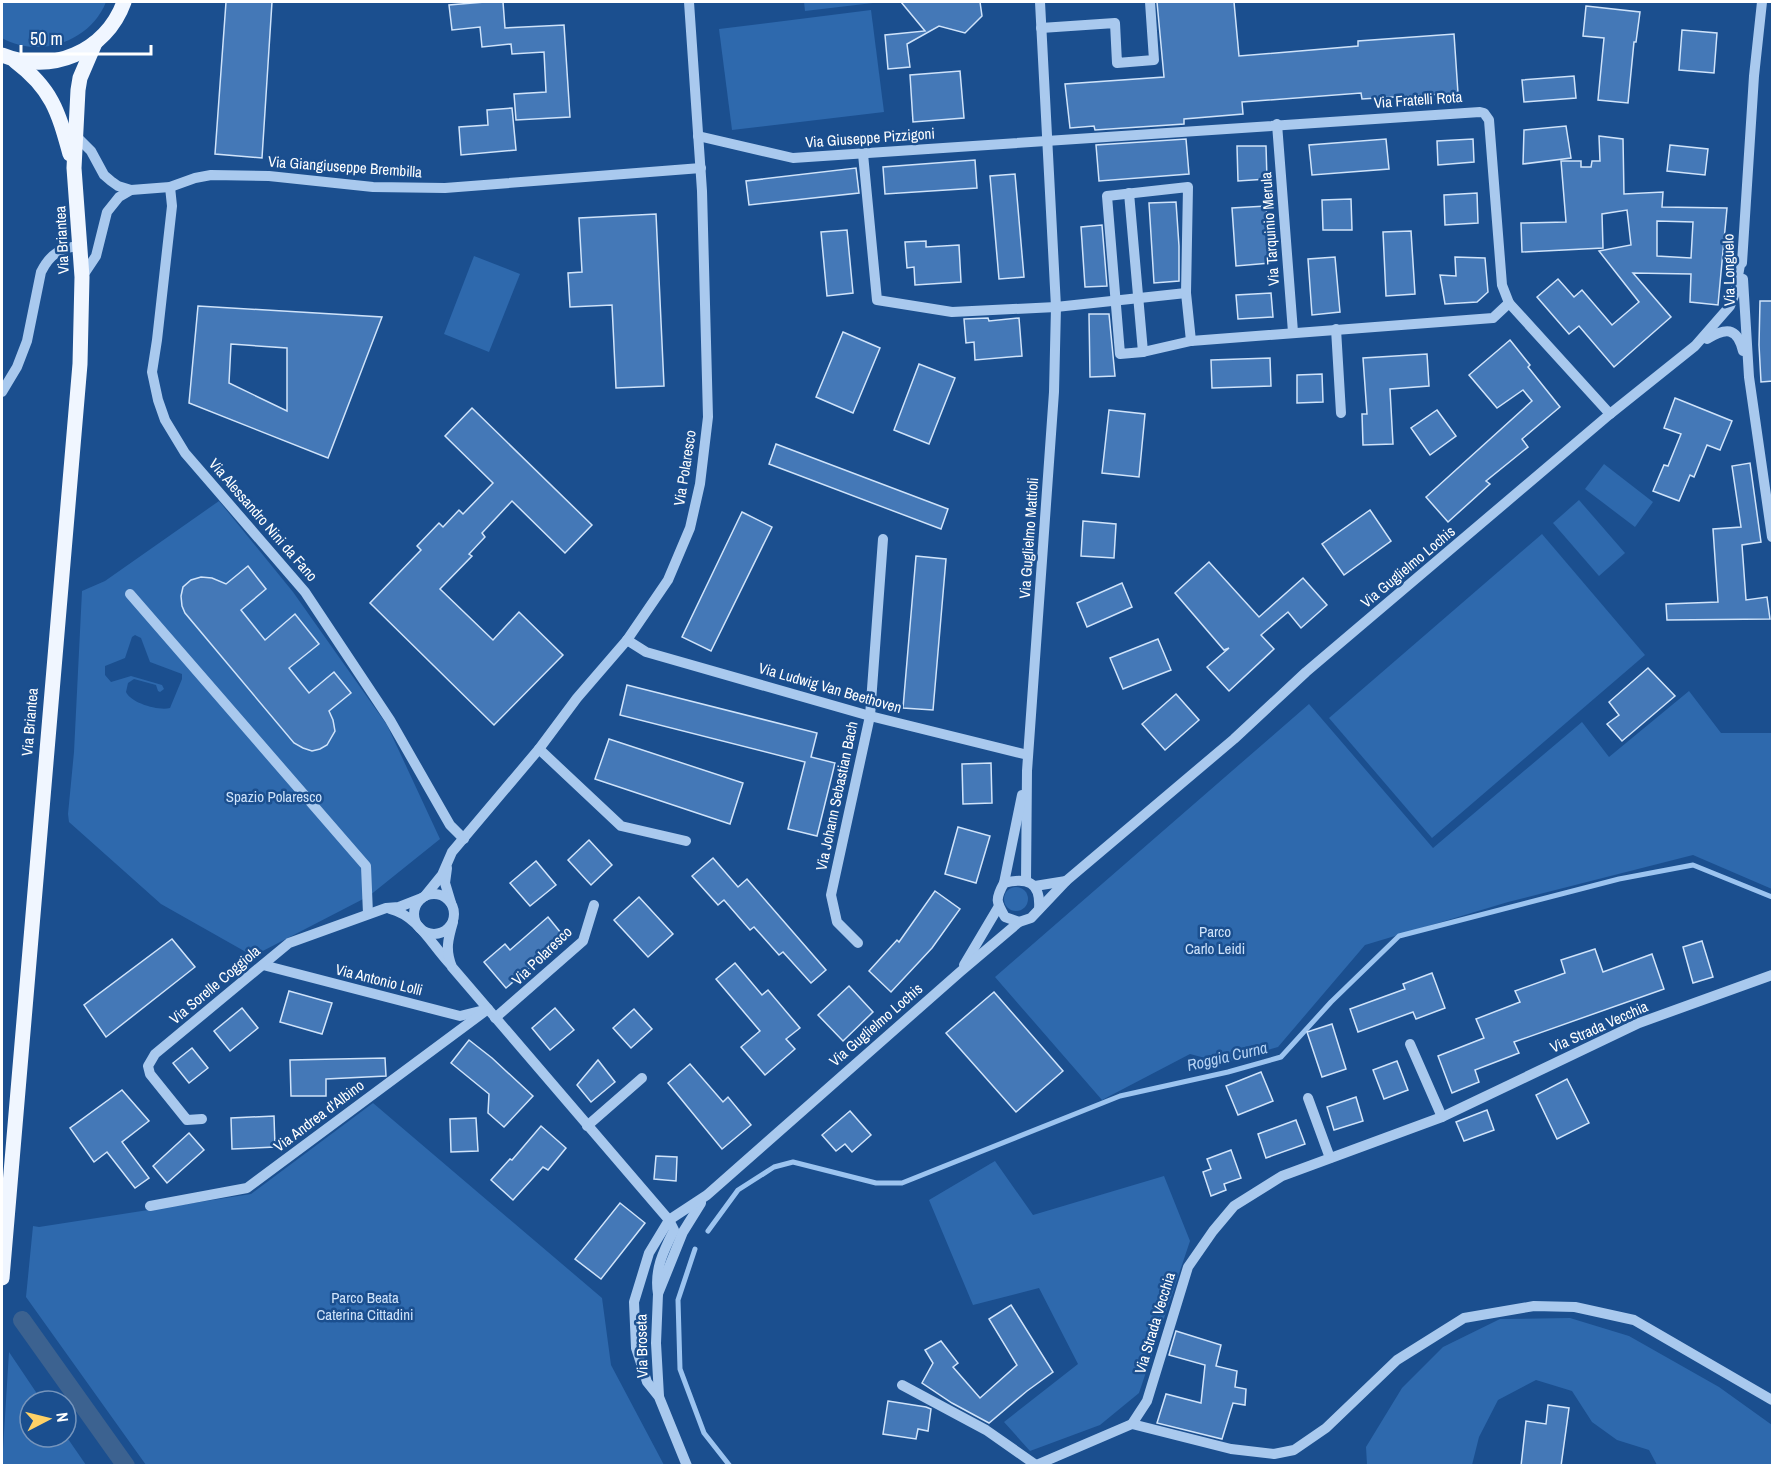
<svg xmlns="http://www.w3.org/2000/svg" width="1774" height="1467" viewBox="0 0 1774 1467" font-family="'Archivo Narrow',sans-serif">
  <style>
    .green { fill: #2e69ad; fill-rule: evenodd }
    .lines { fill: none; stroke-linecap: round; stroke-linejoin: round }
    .stream { stroke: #9cc4f0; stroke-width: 5 }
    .canal { stroke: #3c6290; stroke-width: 18 }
    .building { fill: #4478b7; stroke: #cfe3fa; stroke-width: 1.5; fill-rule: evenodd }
    .minor { stroke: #a9c9ee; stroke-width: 10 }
    .major { stroke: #f0f6ff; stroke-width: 15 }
    .labels { text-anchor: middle; stroke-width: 5; stroke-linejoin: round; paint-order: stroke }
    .street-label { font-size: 15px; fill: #fff; stroke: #1b4f8f }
    .park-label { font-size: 15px; fill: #cfe3fa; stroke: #1b4f8f }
    .water-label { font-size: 16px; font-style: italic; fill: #b5d3f5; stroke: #1b4f8f }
  </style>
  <rect width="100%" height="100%" fill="#1b4f8f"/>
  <!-- green -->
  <g class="green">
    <path d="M2 2H106C90 42 39 59 2 38Z"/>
    <polygon points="804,2 872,2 873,3 805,11"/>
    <polygon points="871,10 884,112 732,130 719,29"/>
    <polygon points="474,256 520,274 489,352 444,334"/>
    <polygon points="1604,464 1653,502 1635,527 1585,489"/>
    <polygon points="1579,500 1625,553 1599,576 1553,523"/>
    <path d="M219 501 293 592 387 725 440 839 369 896 253 956 161 904 69 822 68 814 74 752 82 591 105 581ZM135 635 141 638 150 662 182 674V679L170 708C158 711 131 703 126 692L128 683 134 679 156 685 158 691 160 692 164 689 162 685 131 676 111 682 105 675V666L125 658 132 637Z"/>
    <polygon points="1542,534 1645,655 1432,838 1329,718"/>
    <polygon points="1689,691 1721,733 1772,733 1772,889 1693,855 1508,902 1365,945 1278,1047 1224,1063 1190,1054 1102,1100 995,977 1309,704 1433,848 1582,722 1609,757"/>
    <circle cx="1016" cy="899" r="12"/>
    <polygon points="373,1103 602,1298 611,1365 664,1465 146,1465 26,1297 33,1226 39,1227 251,1194"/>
    <polygon points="995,1161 1033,1215 1164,1176 1190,1241 1139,1393 1100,1425 1030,1451 1004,1422 1078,1364 1039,1288 973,1305 929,1200"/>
    <polygon points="1570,1318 1629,1336 1719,1387 1772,1425 1772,1465 1657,1465 1649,1450 1617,1440 1592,1422 1572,1391 1536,1380 1498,1400 1479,1437 1472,1465 1367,1465 1366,1447 1402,1388 1443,1347 1500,1319"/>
    <polygon points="9,1352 42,1401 30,1401 30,1437 66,1436 86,1465 2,1465"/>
  </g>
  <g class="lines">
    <!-- stream -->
    <g class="stream">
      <polyline points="708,1231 738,1190 774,1167 793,1162 876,1183 902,1183 1120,1096 1228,1072 1281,1057 1331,1002 1399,936 1619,879 1693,865 1772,897"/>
      <polyline points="695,1249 678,1300 680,1369 704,1433 730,1466"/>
    </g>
    <!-- canal -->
    <polyline class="canal" points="22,1320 126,1466"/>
  </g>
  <!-- building -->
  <g class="building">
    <polygon points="226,2 272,2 262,158 215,154"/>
    <polygon points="485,2 503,2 505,28 564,25 570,117 516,120 514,94 546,92 544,52 512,54 511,44 482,47 480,27 452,30 449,5"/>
    <polygon points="901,2 980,2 982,16 965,33 939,26 907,44 910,67 888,69 885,35 925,31"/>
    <polygon points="1157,2 1234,2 1239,56 1358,46 1358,41 1454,34 1458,93 1362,99 1361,93 1242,102 1243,114 1184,119 1184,124 1095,130 1094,126 1070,128 1065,84 1164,77"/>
    <polygon points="1586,6 1640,12 1636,42 1634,42 1628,103 1598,100 1604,38 1583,36"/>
    <polygon points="1682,30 1717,33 1714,73 1679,70"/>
    <polygon points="960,71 964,118 913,122 910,75"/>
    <polygon points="1574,76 1576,98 1524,102 1522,80"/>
    <polygon points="512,108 516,150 461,155 459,127 488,125 487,110"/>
    <polygon points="1566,126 1571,158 1523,164 1524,130"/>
    <path d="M1599 136 1623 139 1624 194 1663 192 1662 207 1727 208 1718 305 1690 302 1691 274 1633 273 1671 317 1614 367 1579 326 1569 334 1537 297 1558 279 1574 297 1582 290 1612 325 1639 302 1599 251 1631 245 1627 210 1602 214 1603 248 1522 252 1521 223 1566 222 1561 161H1581V167H1591L1592 161H1600ZM1657 221 1693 222 1691 258 1657 256Z"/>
    <polygon points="1186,139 1189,174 1099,181 1096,145"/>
    <polygon points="1386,139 1389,169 1312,175 1309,145"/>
    <polygon points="1473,139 1474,162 1438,165 1437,141"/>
    <polygon points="1670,145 1708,149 1705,175 1667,171"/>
    <polygon points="1237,146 1266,146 1267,179 1238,181"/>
    <polygon points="975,160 977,188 885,194 883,167"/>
    <polygon points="856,168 859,193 749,205 746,181"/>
    <polygon points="1015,174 1024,277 999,279 990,176"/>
    <polygon points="1477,193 1478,223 1445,225 1444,195"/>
    <polygon points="1351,199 1352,230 1323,230 1322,200"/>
    <polygon points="1176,202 1179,246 1179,281 1154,283 1149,203"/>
    <polygon points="1266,206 1270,263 1236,266 1232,208"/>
    <polygon points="656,214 664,386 616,388 612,305 570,307 568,273 582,272 579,218"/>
    <polygon points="1102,225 1107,286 1085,287 1081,227"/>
    <polygon points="847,230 853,293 827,296 821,232"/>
    <polygon points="1411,231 1415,294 1386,296 1383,232"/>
    <polygon points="926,241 926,247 959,245 961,282 915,285 914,267 907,268 905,242"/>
    <polygon points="1335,257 1340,312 1312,315 1308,259"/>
    <polygon points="1455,257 1485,258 1488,292 1477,302 1445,304 1440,275 1456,276"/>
    <polygon points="1271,293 1273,317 1238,319 1236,295"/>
    <polygon points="1760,301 1773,301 1773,381 1761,382 1759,345"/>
    <path d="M198 306 382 317 328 458 189 403ZM231 344 287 348V411L229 383Z"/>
    <polygon points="1089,314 1109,314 1115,376 1090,377"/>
    <polygon points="988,318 989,321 1019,318 1022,356 975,360 974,342 966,343 964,319"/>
    <polygon points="843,332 880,348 853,413 816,397"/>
    <polygon points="1510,340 1530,365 1528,367 1560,407 1522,439 1528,447 1486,481 1490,484 1448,522 1426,497 1532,401 1523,390 1497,408 1469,375"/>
    <polygon points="1427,354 1429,386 1390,389 1393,444 1363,445 1362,414 1367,414 1363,358"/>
    <polygon points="1270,358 1271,386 1212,388 1211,360"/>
    <polygon points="919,364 955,378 929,444 894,430"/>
    <polygon points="1322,374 1323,402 1297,403 1297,375"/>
    <polygon points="1675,398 1732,421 1720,450 1707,445 1694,477 1690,475 1679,501 1653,491 1664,465 1668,466 1681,434 1664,428"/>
    <polygon points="472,408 592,525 565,553 512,501 482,533 485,537 469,554 472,556 440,589 493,640 519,612 563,655 494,725 370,603 421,550 417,546 439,523 443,527 459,510 463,514 493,483 445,436"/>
    <polygon points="1109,410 1145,414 1139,477 1102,473"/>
    <polygon points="1437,410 1456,436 1430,455 1411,428"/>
    <polygon points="776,444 948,509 941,529 769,464"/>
    <polygon points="1750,463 1761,542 1742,545 1746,600 1767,597 1770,619 1667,620 1666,604 1718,602 1713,529 1741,527 1732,466"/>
    <polygon points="1370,510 1391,541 1344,575 1322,544"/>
    <polygon points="742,512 772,527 711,651 682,637"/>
    <polygon points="1083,521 1116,524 1114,558 1081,556"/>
    <polygon points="916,556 946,559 933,710 903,708"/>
    <polygon points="1209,562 1259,617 1303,578 1327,605 1301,628 1288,612 1261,635 1274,649 1229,691 1207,667 1229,648 1224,650 1175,593"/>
    <polygon points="248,566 266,589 241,610 265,640 295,614 319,644 289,668 309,693 334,672 351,693 329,711 333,720 335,731 327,745 320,749 312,751 303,748 294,743 185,613 182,606 181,596 183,587 191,580 201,577 212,578 226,584"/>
    <polygon points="1122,583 1132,607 1087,627 1077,603"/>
    <polygon points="1158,639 1171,670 1123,689 1110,658"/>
    <polygon points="1648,668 1675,696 1622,741 1607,724 1619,715 1609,702"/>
    <polygon points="627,685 817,733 811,757 835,763 817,836 788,829 805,762 620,715"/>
    <polygon points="1176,694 1199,720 1165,750 1142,724"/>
    <polygon points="609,739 743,783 730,824 595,779"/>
    <polygon points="991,763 992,803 963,804 962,764"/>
    <polygon points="958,827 990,836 976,883 945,874"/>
    <polygon points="589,840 612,865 591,885 568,860"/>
    <polygon points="713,858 738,887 747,879 826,970 811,983 783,952 779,955 754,927 750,930 724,900 718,905 692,876"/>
    <polygon points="536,861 556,885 530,906 510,883"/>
    <polygon points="935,891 960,909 932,948 891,992 869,971 897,940 899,942"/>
    <polygon points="639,897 673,934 648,957 614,920"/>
    <polygon points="548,917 565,938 506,988 484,962 505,944 510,950"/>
    <polygon points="172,939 195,967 106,1037 84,1005"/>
    <polygon points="1702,941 1713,977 1693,983 1683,947"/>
    <polygon points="1595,949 1603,972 1652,954 1664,989 1514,1042 1519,1053 1475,1070 1479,1082 1452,1093 1438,1056 1484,1038 1476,1019 1520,1002 1515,991 1565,973 1561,960"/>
    <polygon points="735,963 762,995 768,990 800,1028 786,1039 795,1049 765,1075 741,1047 760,1031 716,979"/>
    <polygon points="1432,973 1445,1008 1416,1019 1413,1012 1358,1032 1350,1009 1405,989 1403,984"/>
    <polygon points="849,986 873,1012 843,1041 818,1015"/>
    <polygon points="289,991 332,1003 322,1034 280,1022"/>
    <polygon points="994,992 1063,1071 1016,1112 946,1033"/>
    <polygon points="242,1008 258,1028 230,1051 214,1031"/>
    <polygon points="555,1008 574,1030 550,1050 532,1028"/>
    <polygon points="634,1009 652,1029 631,1048 613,1028"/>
    <polygon points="1332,1024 1346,1069 1322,1077 1307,1032"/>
    <polygon points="469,1040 492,1058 533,1096 504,1127 488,1113 489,1094 451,1063"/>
    <polygon points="192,1048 208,1068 189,1083 173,1063"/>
    <polygon points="385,1058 386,1076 326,1079 326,1096 291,1096 290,1060"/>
    <polygon points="598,1060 615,1082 591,1102 577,1085"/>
    <polygon points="1397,1061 1408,1090 1384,1099 1373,1070"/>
    <polygon points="690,1064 723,1102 728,1097 751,1125 722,1149 668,1083"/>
    <polygon points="1261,1072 1273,1101 1238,1115 1226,1086"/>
    <polygon points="1567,1079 1589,1123 1557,1139 1536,1095"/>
    <polygon points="122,1090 149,1121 122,1142 149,1178 135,1188 107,1152 94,1162 70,1128"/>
    <polygon points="1356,1097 1363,1121 1334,1130 1327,1107"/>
    <polygon points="1487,1110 1494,1130 1464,1141 1456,1122"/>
    <polygon points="850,1111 871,1135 852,1152 845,1144 836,1151 822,1135"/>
    <polygon points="274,1116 275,1147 232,1149 231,1118"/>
    <polygon points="476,1118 478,1151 451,1152 450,1119"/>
    <polygon points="1296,1120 1305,1144 1266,1158 1258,1134"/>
    <polygon points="541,1126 566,1148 548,1170 543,1167 513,1200 491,1180 510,1159 512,1160"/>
    <polygon points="189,1133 204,1150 167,1183 153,1166"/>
    <polygon points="1231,1150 1241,1178 1224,1184 1226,1190 1211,1196 1203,1172 1211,1169 1207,1159"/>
    <polygon points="656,1156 677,1157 676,1181 654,1179"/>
    <polygon points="620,1203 645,1223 601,1279 575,1259"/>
    <polygon points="1011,1305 1053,1372 1027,1391 989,1423 952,1403 922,1383 933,1363 925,1350 941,1341 958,1363 953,1367 980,1398 1017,1365 989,1319"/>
    <polygon points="1176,1331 1221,1345 1216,1366 1237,1371 1235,1387 1246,1389 1245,1405 1233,1403 1222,1439 1157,1423 1166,1394 1201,1403 1205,1365 1169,1355"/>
    <polygon points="888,1401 926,1407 931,1409 928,1431 918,1429 916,1439 883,1434"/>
    <polygon points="1548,1405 1569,1408 1561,1466 1521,1466 1526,1421 1546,1424"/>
  </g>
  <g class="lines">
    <!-- minor -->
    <g class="minor">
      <polyline points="1041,28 1115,23 1117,63 1154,60 1150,2"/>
      <polyline points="1277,124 1293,332"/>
      <polyline points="75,135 91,151 104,175 111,181 118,186 131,190 170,187 195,178 211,175 269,176 373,187 445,188 701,168"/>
      <polyline points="698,136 793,158 1480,112 1484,113 1489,120 1502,285 1509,303 1610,414"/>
      <polyline points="863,154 877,300 952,312 1056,307 1186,293"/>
      <polyline points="170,187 172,206 157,340 152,372 158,400 165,420 185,453 305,592 390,720 450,825 464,839"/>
      <polyline points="1129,193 1143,352 1191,341 1493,318 1509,303"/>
      <polyline points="1742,263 1754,76 1762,2"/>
      <polyline points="82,277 96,256 107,212 119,197 131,190"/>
      <polyline points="1743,279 1749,377 1772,537"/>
      <polyline points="1336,329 1341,413"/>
      <path d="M1707 339C1725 328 1737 326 1743 351"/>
      <polyline points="1143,352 1120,354 1107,196 1188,187 1186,293 1191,341"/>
      <path d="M2 392 17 367 27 341 41 272C50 254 61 247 81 246"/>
      <polyline points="130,594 366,866 368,914"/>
      <polyline points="627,640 646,652 870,716 1028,755"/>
      <polyline points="539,749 621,826 686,841"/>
      <polyline points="447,868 445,883 451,903"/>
      <polyline points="1026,881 1027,771 1054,392 1056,307 1040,2"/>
      <path d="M1004 883C1027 877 1041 882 1039 909"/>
      <polyline points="1035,886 1066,881"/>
      <circle cx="434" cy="914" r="20"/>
      <polyline points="425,896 442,875 452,852 539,749 577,698 627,640 668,580 690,528 700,484 708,417 702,191 689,2"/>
      <path d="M390 909C418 916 431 944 450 964"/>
      <path d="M453 922C448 939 445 950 452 967L669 1220 674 1230C663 1252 654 1270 658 1294"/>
      <path d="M1019 922 1005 917C996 902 995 899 1004 883L1022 795"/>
      <polyline points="858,943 837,922 831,895 870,716 883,539"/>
      <polyline points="263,965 460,1016 484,1010"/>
      <polyline points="964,965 999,906"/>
      <polyline points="495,1018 583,941 594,905"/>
      <polyline points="1410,1044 1442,1117"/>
      <polyline points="1308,1098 1330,1158"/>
      <polyline points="202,1119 187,1120 150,1074 148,1066 155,1054 289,943 386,908 399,907 422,898"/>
      <polyline points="587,1126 642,1078"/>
      <polyline points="150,1206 247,1188 488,1009"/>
      <polyline points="902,1385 986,1430 1036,1465"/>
      <polyline points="659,1396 656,1343 658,1294 683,1232 701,1203"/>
      <polyline points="1132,1424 1231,1449 1274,1454 1294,1450 1326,1428 1397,1360 1464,1318 1534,1306 1575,1307 1634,1320 1772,1400"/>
      <polyline points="687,1466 659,1397 647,1382 636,1348 634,1302 649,1253 669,1220 707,1195 960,972 1019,922 1031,918 1066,881 1234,739 1306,672 1610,414 1695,346 1730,306 1735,293 1741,259"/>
      <polyline points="1034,1466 1132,1424 1147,1401 1188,1267 1213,1231 1234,1206 1282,1176 1442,1117 1639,1023 1772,975"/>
    </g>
    <!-- major -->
    <g class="major">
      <path d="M2 55C51 75 106 52 124 2"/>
      <path d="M15 61C52 89 58 111 70 154"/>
      <polyline points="2,1278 80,364 82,277 74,168 78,90 80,78 95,43"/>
    </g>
  </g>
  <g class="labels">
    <!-- street labels -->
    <g class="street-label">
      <text transform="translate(1418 100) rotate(-4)" y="5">Via Fratelli Rota</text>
      <text transform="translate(870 138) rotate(-4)" y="5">Via Giuseppe Pizzigoni</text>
      <text transform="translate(345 167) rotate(4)" y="5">Via Giangiuseppe Brembilla</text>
      <text transform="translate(1270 229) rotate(-94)" y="5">Via Tarquinio Merula</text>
      <text transform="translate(62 240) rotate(-93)" y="5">Via Briantea</text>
      <text transform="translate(1729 270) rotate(-91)" y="5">Via Longuelo</text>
      <text transform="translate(685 468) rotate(-81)" y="5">Via Polaresco</text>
      <text transform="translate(263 520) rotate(49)" y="5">Via Alessandro Nini da Fano</text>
      <text transform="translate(1029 538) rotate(-86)" y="5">Via Guglielmo Mattioli</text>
      <text transform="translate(1408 567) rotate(-40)" y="5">Via Guglielmo Lochis</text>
      <text transform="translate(830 688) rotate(16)" y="5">Via Ludwig Van Beethoven</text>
      <text transform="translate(30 722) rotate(-85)" y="5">Via Briantea</text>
      <text transform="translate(837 796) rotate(-78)" y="5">Via Johann Sebastian Bach</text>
      <text transform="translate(542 956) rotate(-44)" y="5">Via Polaresco</text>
      <text transform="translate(379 980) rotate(14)" y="5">Via Antonio Lolli</text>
      <text transform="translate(215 985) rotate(-40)" y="5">Via Sorelle Coggiola</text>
      <text transform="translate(876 1025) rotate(-41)" y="5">Via Guglielmo Lochis</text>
      <text transform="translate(1599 1027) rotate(-24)" y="5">Via Strada Vecchia</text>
      <text transform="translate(319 1116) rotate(-37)" y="5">Via Andrea d'Albino</text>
      <text transform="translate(1155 1323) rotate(-73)" y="5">Via Strada Vecchia</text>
      <text transform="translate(642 1346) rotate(-91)" y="5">Via Broseta</text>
    </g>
    <!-- park labels -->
    <g class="park-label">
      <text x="274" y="802">Spazio Polaresco</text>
      <text x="1215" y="937">Parco<tspan x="1215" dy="17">Carlo Leidi</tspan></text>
      <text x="365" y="1303">Parco Beata<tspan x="365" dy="17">Caterina Cittadini</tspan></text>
    </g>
    <!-- water labels -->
    <g class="water-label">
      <text transform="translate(1227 1056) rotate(-13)" y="6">Roggia Curna</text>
    </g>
  </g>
  <!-- border -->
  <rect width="1774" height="1467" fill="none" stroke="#ffffff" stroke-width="6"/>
  <!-- north arrow -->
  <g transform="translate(48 1419) rotate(83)"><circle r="28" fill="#1b4f8f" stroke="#7695bc" stroke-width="1.5"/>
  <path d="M0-4.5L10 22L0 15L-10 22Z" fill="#ffd166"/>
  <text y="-9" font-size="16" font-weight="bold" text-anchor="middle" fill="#ffffff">N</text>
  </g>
  <!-- scale -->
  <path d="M21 45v9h130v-9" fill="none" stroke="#ffffff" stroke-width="3"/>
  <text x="30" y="45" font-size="18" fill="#ffffff" stroke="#1b4f8f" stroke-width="4.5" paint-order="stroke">50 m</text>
</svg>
